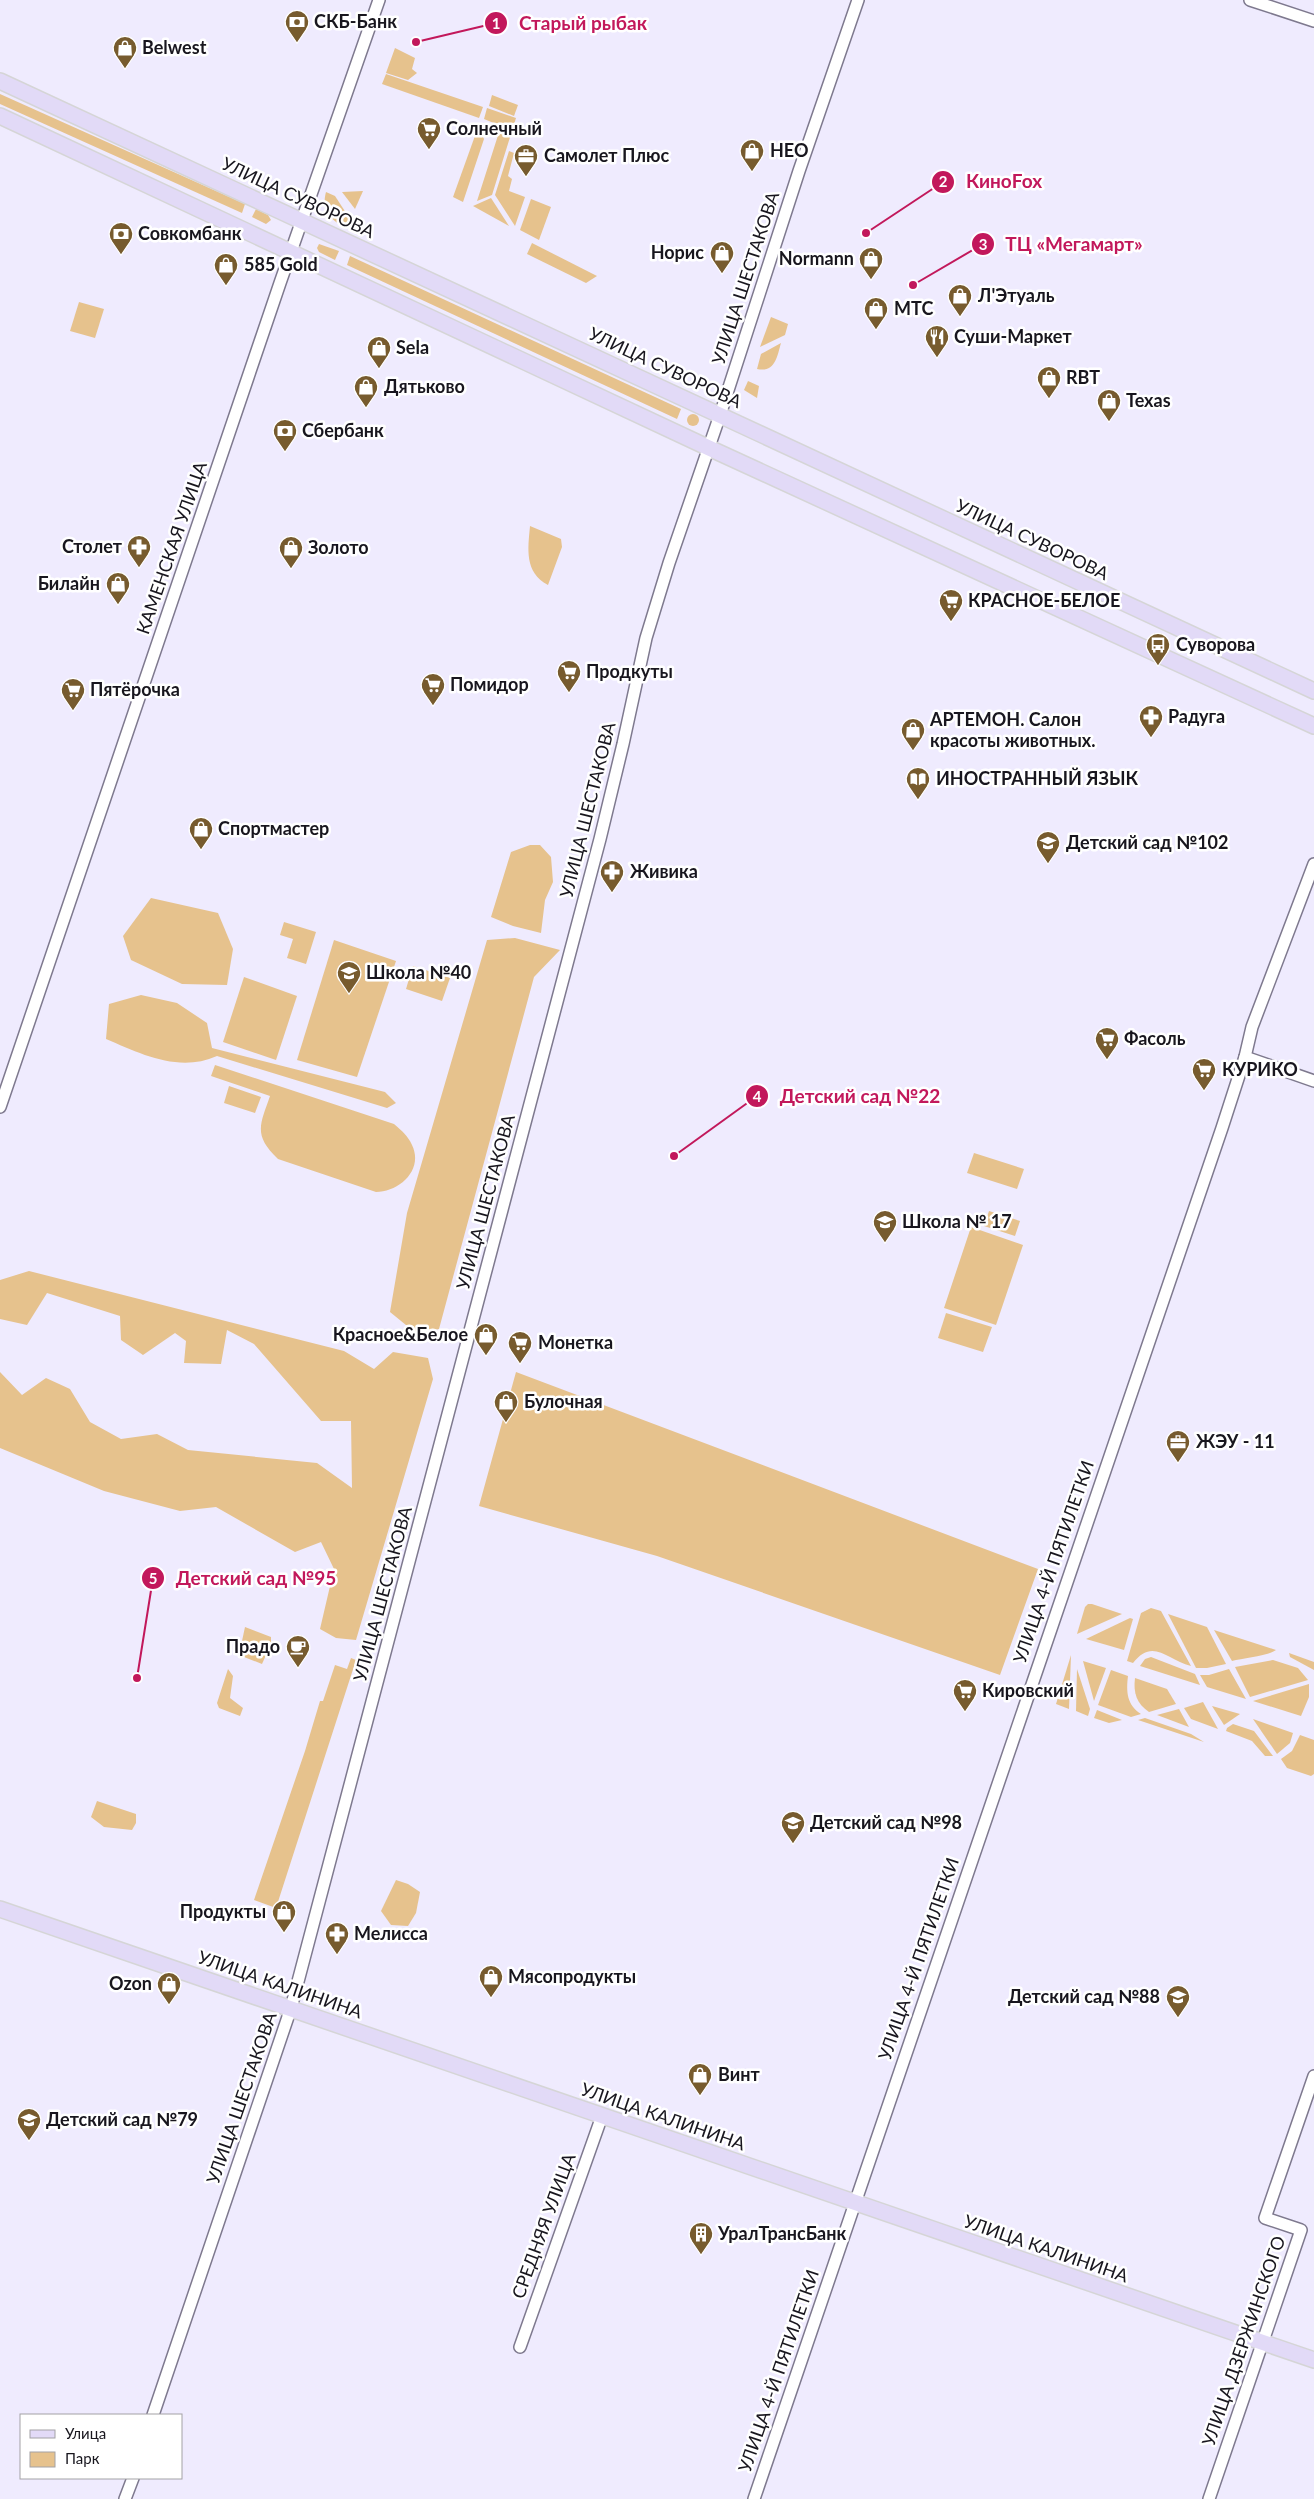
<svg xmlns="http://www.w3.org/2000/svg" width="1314" height="2499" viewBox="0 0 1314 2499" font-family="Lato,sans-serif">
  <style>
    .green { fill: #e6c28d }
    .lines { fill: none; stroke-linecap: round; stroke-linejoin: round }
    .minor-casing { stroke: #7e798e; stroke-width: 14 }
    .major-casing { stroke: #d5d5d6; stroke-width: 18 }
    .minor { stroke: #fff; stroke-width: 11 }
    .major { stroke: #e2daf7; stroke-width: 15 }
    .labels { text-anchor: middle; stroke-width: 5; stroke-linejoin: round; paint-order: stroke }
    .poi-label { font-size: 18px; font-weight: bold; fill: #18161e; stroke: #fff; text-anchor: start }
    .street-label { font-size: 18px; fill: #18161e; stroke: #fff }
    .leader { fill: none; stroke: #c2185b; stroke-width: 2 }
    .callout-dot { fill: #c2185b; stroke: #fff; stroke-width: 2 }
    .mark-label { font-size: 15px; text-anchor: middle; font-weight: bold; fill: #fff }
    .callout-label { font-size: 19px; text-anchor: middle; font-weight: bold; fill: #c2185b; stroke: #fff; stroke-width: 5; stroke-linejoin: round; paint-order: stroke }
  </style>
  <rect width="100%" height="100%" fill="#efebfe"/>
  <!-- green -->
  <g class="green">
    <polygon points="395,48 415,58 412,69 417,73 408,80 386,73"/>
    <polygon points="386,74 483,107 479,118 382,84"/>
    <polygon points="0,94 245,204 242,213 0,104"/>
    <polygon points="492,95 518,105 514,116 489,106"/>
    <polygon points="487,108 516,118 492,195 477,201 501,126 484,119"/>
    <polygon points="476,133 482,135 484,139 463,202 453,197"/>
    <polygon points="509,151 514,153 508,176 512,179 509,191 525,197 515,226 495,195"/>
    <polygon points="363,191 355,209 342,192"/>
    <path d="M326 192 335 196 350 219 345 227C331 221 321 209 326 192Z"/>
    <polygon points="491,198 509,226 473,206"/>
    <polygon points="531,199 551,207 539,240 520,230"/>
    <polygon points="256,209 268,215 271,220 266,224 252,217"/>
    <polygon points="532,243 597,276 586,283 527,254"/>
    <polygon points="319,244 339,251 335,260 319,252 317,248"/>
    <polygon points="350,256 681,409 677,419 347,265"/>
    <polygon points="79,302 104,309 95,338 70,331"/>
    <polygon points="771,317 788,324 785,335 760,347"/>
    <path d="M781 343C777 357 775 373 757 369L761 354Z"/>
    <polygon points="748,381 759,386 757,398 744,390"/>
    <circle cx="693" cy="420" r="6"/>
    <path d="M530 526 561 539 562 547 548 585C524 572 528 549 530 526Z"/>
    <polygon points="530,845 540,845 551,857 553,882 545,900 541,933 513,926 491,917 511,852"/>
    <polygon points="151,898 218,913 233,949 227,985 182,984 131,960 123,936"/>
    <polygon points="284,922 316,932 306,964 287,958 293,939 280,935"/>
    <polygon points="515,938 560,950 534,977 439,1329 417,1334 390,1312 407,1213 487,940"/>
    <polygon points="334,940 396,961 357,1077 297,1060"/>
    <polygon points="413,966 450,978 442,1001 406,989"/>
    <polygon points="244,977 297,996 276,1060 223,1042"/>
    <path d="M141 995 177 1003 207 1023 212 1048 385 1092 396 1103 387 1108 217 1056C179 1073 141 1054 106 1039L109 1004Z"/>
    <path d="M215 1065 394 1124C402 1131 408 1136 412 1145 424 1170 399 1192 376 1192L278 1159C253 1135 260 1125 270 1096L211 1076Z"/>
    <polygon points="229,1086 261,1097 255,1113 224,1103"/>
    <polygon points="974,1153 1024,1169 1017,1189 967,1173"/>
    <polygon points="989,1211 1020,1221 1015,1236 984,1226"/>
    <polygon points="971,1227 1023,1245 996,1325 944,1308"/>
    <polygon points="29,1271 344,1351 374,1369 393,1352 428,1358 433,1379 356,1640 336,1638 320,1629 334,1569 321,1542 295,1552 216,1507 180,1511 104,1491 0,1448 0,1372 22,1395 46,1378 70,1389 90,1422 121,1439 157,1434 188,1450 317,1463 352,1488 351,1421 321,1421 254,1344 227,1330 221,1364 184,1363 186,1341 175,1333 143,1355 121,1340 120,1316 47,1293 27,1325 0,1319 0,1280"/>
    <polygon points="946,1313 992,1327 983,1352 938,1338"/>
    <polygon points="516,1372 1038,1569 1000,1675 657,1556 479,1506"/>
    <polygon points="1088,1604 1092,1604 1122,1614 1077,1634 1085,1607"/>
    <path d="M1151 1608 1161 1611 1191 1666C1167 1660 1153 1637 1133 1663L1127 1661 1141 1613Z"/>
    <polygon points="1168,1614 1207,1627 1226,1664 1207,1668 1196,1668"/>
    <polygon points="1130,1618 1133,1619 1124,1650 1086,1639"/>
    <polygon points="245,1627 271,1637 271,1644 262,1664 239,1655"/>
    <path d="M1214 1630 1276 1650C1268 1656 1243 1658 1232 1661Z"/>
    <polygon points="1289,1653 1314,1662 1314,1670 1290,1657"/>
    <polygon points="1071,1655 1069,1709 1056,1704"/>
    <polygon points="1151,1657 1195,1674 1200,1685 1140,1666 1145,1659"/>
    <polygon points="351,1658 356,1660 276,1908 254,1900 305,1751 320,1701 323,1701 335,1665 347,1669"/>
    <polygon points="1273,1660 1298,1668 1308,1680 1250,1697 1235,1667"/>
    <polygon points="1083,1661 1106,1668 1094,1701"/>
    <polygon points="228,1669 233,1676 230,1698 243,1708 240,1716 219,1708 217,1703"/>
    <polygon points="1077,1669 1090,1709 1088,1716 1076,1711"/>
    <polygon points="1229,1669 1246,1699 1207,1687 1200,1675 1209,1675"/>
    <path d="M1111 1670 1128 1676C1126 1692 1127 1705 1141 1714L1131 1717 1098 1705Z"/>
    <path d="M1135 1678 1167 1689 1176 1704 1149 1712C1137 1704 1133 1693 1135 1678Z"/>
    <polygon points="1309,1684 1309,1697 1301,1716 1253,1701"/>
    <polygon points="1203,1702 1218,1729 1191,1719 1184,1708"/>
    <polygon points="1212,1706 1240,1714 1224,1725"/>
    <polygon points="1179,1709 1189,1727 1157,1715"/>
    <polygon points="1097,1710 1122,1720 1109,1723 1094,1718"/>
    <polygon points="1145,1718 1191,1734 1204,1742 1138,1720"/>
    <polygon points="1253,1719 1293,1733 1290,1743 1277,1754"/>
    <polygon points="1233,1724 1254,1731 1273,1756 1265,1756 1252,1741 1226,1731 1227,1728"/>
    <polygon points="1300,1735 1314,1740 1314,1774 1311,1776 1287,1768 1281,1759 1292,1751"/>
    <polygon points="97,1801 136,1814 136,1823 132,1830 104,1827 91,1817"/>
    <polygon points="396,1880 408,1884 420,1892 416,1913 408,1926 391,1925 381,1911"/>
  </g>
  <g class="lines">
    <!-- minor casing -->
    <g class="minor-casing">
      <g id="minor">
        <polyline points="1250,0 1314,21"/>
        <polyline points="1245,1057 1314,1081"/>
        <polyline points="0,1107 280,283 379,0"/>
        <polyline points="520,2347 602,2116"/>
        <polyline points="153,2415 291,2008 600,839 623,744 646,638 669,563 720,415 799,171 858,0"/>
        <polyline points="125,2499 133,2478"/>
        <polyline points="754,2499 1222,1128 1245,1057 1252,1027 1314,864"/>
        <polyline points="1209,2499 1301,2230 1265,2218 1314,2076"/>
      </g>
    </g>
    <!-- major casing -->
    <g class="major-casing">
      <g id="major">
        <polyline points="0,81 1314,691"/>
        <polyline points="0,116 709,448 1314,726"/>
        <polyline points="0,1909 1314,2360"/>
      </g>
    </g>
    <!-- minor -->
    <use href="#minor" class="minor"/>
    <!-- major -->
    <use href="#major" class="major"/>
  </g>
  <!-- icons -->
  <defs>
    <g id="bank-pin" transform="scale(1.25)"><path d="M0 17L-7.5 6A9.5 9.5 0 1 1 7.5 6Z" fill="#775b2e" stroke="#fff"/><path d="M-6-4H6V4H-6ZM0-2.3a2.3 2.3 0 1 0 0 4.6a2.3 2.3 0 1 0 0-4.6Z" fill="#fff"/></g>
    <g id="shop-pin" transform="scale(1.25)"><path d="M0 17L-7.5 6A9.5 9.5 0 1 1 7.5 6Z" fill="#775b2e" stroke="#fff"/><path d="M-5-2.5h2.3a2.7 3.5 0 0 1 5.4 0H5L5.5 6h-11ZM-1.5-2.5h3a1.5 2.3 0 0 0-3 0Z" fill="#fff"/></g>
    <g id="supermarket-pin" transform="scale(1.25)"><path d="M0 17L-7.5 6A9.5 9.5 0 1 1 7.5 6Z" fill="#775b2e" stroke="#fff"/><path d="M-6-5.5h2.5l.6 2H6L4.5 2H-2.5L-4.4-4H-6ZM-1.5 3.2a1.3 1.3 0 1 0 .1 0ZM3 3.2a1.3 1.3 0 1 0 .1 0Z" fill="#fff"/></g>
    <g id="office-pin" transform="scale(1.25)"><path d="M0 17L-7.5 6A9.5 9.5 0 1 1 7.5 6Z" fill="#775b2e" stroke="#fff"/><path d="M-6-3h4V-5.5h4V-3h4V5H-6ZM-1-4.5V-3h2v-1.5ZM-6 0V1H6V0Z" fill="#fff"/></g>
    <g id="restaurant-pin" transform="scale(1.25)"><path d="M0 17L-7.5 6A9.5 9.5 0 1 1 7.5 6Z" fill="#775b2e" stroke="#fff"/><path d="M-5-6h1v4h1v-4h1v4h1v-4h1v5L-1.5 .5V6h-2V.5L-5-1ZM5-6V6H3V1.5H1.5Q1.5-4 5-6Z" fill="#fff"/></g>
    <g id="pharmacy-pin" transform="scale(1.25)"><path d="M0 17L-7.5 6A9.5 9.5 0 1 1 7.5 6Z" fill="#775b2e" stroke="#fff"/><path d="M-2-6h4v4h4v4h-4v4h-4v-4h-4v-4h4Z" fill="#fff"/></g>
    <g id="bus-pin" transform="scale(1.25)"><path d="M0 17L-7.5 6A9.5 9.5 0 1 1 7.5 6Z" fill="#775b2e" stroke="#fff"/><path d="M-5-6H5V4H4V6H2V4H-2V6H-4V4H-5ZM-3.5-4V0h7V-4ZM-3.5 1.2v1.5H-2V1.2ZM2 1.2v1.5H3.5V1.2Z" fill="#fff"/></g>
    <g id="library-pin" transform="scale(1.25)"><path d="M0 17L-7.5 6A9.5 9.5 0 1 1 7.5 6Z" fill="#775b2e" stroke="#fff"/><path d="M-6-4Q-3-5.5-.7-3.5V5Q-3 3-6 4ZM6-4Q3-5.5 .7-3.5V5Q3 3 6 4Z" fill="#fff"/></g>
    <g id="school-pin" transform="scale(1.25)"><path d="M0 17L-7.5 6A9.5 9.5 0 1 1 7.5 6Z" fill="#775b2e" stroke="#fff"/><path d="M0-5L7-2L0 1L-7-2ZM-4 1L0 2.5L4 1V4Q0 6-4 4Z" fill="#fff"/></g>
    <g id="cafe-pin" transform="scale(1.25)"><path d="M0 17L-7.5 6A9.5 9.5 0 1 1 7.5 6Z" fill="#775b2e" stroke="#fff"/><path d="M-5.5-4.5H6V0H3Q3 3.5 0 3.5H-2.5Q-5.5 3.5-5.5 0ZM3-3.2v2h1.7v-2ZM-6 4.5H4V6H-6Z" fill="#fff"/></g>
    <g id="building-pin" transform="scale(1.25)"><path d="M0 17L-7.5 6A9.5 9.5 0 1 1 7.5 6Z" fill="#775b2e" stroke="#fff"/><path d="M-4-6H4V6H1V3H-1V6H-4ZM-2.5-4.3h1.7v1.8h-1.7ZM.8-4.3h1.7v1.8H.8ZM-2.5-1h1.7V.8h-1.7ZM.8-1h1.7V.8H.8Z" fill="#fff"/></g>
  </defs>
  <g fill-rule="evenodd">
    <use href="#bank-pin" x="297" y="22"/>
    <use href="#shop-pin" x="125" y="48"/>
    <use href="#supermarket-pin" x="429" y="129"/>
    <use href="#shop-pin" x="752" y="151"/>
    <use href="#office-pin" x="526" y="156"/>
    <use href="#bank-pin" x="121" y="234"/>
    <use href="#shop-pin" x="722" y="253"/>
    <use href="#shop-pin" x="871" y="259"/>
    <use href="#shop-pin" x="226" y="265"/>
    <use href="#shop-pin" x="960" y="296"/>
    <use href="#shop-pin" x="876" y="309"/>
    <use href="#restaurant-pin" x="937" y="337"/>
    <use href="#shop-pin" x="379" y="348"/>
    <use href="#shop-pin" x="1049" y="378"/>
    <use href="#shop-pin" x="366" y="387"/>
    <use href="#shop-pin" x="1109" y="401"/>
    <use href="#bank-pin" x="285" y="431"/>
    <use href="#pharmacy-pin" x="139" y="547"/>
    <use href="#shop-pin" x="291" y="548"/>
    <use href="#shop-pin" x="118" y="584"/>
    <use href="#supermarket-pin" x="951" y="601"/>
    <use href="#bus-pin" x="1158" y="645"/>
    <use href="#supermarket-pin" x="569" y="672"/>
    <use href="#supermarket-pin" x="433" y="685"/>
    <use href="#supermarket-pin" x="73" y="690"/>
    <use href="#pharmacy-pin" x="1151" y="717"/>
    <use href="#shop-pin" x="913" y="730"/>
    <use href="#library-pin" x="918" y="779"/>
    <use href="#shop-pin" x="201" y="829"/>
    <use href="#school-pin" x="1048" y="843"/>
    <use href="#pharmacy-pin" x="612" y="872"/>
    <use href="#school-pin" x="349" y="973"/>
    <use href="#supermarket-pin" x="1107" y="1039"/>
    <use href="#supermarket-pin" x="1204" y="1070"/>
    <use href="#school-pin" x="885" y="1222"/>
    <use href="#shop-pin" x="486" y="1335"/>
    <use href="#supermarket-pin" x="520" y="1343"/>
    <use href="#shop-pin" x="506" y="1402"/>
    <use href="#office-pin" x="1178" y="1442"/>
    <use href="#cafe-pin" x="298" y="1647"/>
    <use href="#supermarket-pin" x="965" y="1691"/>
    <use href="#school-pin" x="793" y="1823"/>
    <use href="#shop-pin" x="284" y="1912"/>
    <use href="#pharmacy-pin" x="337" y="1934"/>
    <use href="#shop-pin" x="491" y="1977"/>
    <use href="#shop-pin" x="169" y="1984"/>
    <use href="#school-pin" x="1178" y="1997"/>
    <use href="#shop-pin" x="700" y="2075"/>
    <use href="#school-pin" x="29" y="2120"/>
    <use href="#building-pin" x="701" y="2234"/>
  </g>
  <g class="labels">
    <!-- poi labels -->
    <g class="poi-label">
      <text x="314" y="28">СКБ-Банк</text>
      <text x="142" y="54">Belwest</text>
      <text x="446" y="135">Солнечный</text>
      <text x="770" y="157">НЕО</text>
      <text x="544" y="162">Самолет Плюс</text>
      <text x="138" y="240">Совкомбанк</text>
      <text x="704" y="259" text-anchor="end">Норис</text>
      <text x="854" y="265" text-anchor="end">Normann</text>
      <text x="244" y="271">585 Gold</text>
      <text x="978" y="302">Л'Этуаль</text>
      <text x="894" y="315">МТС</text>
      <text x="954" y="343">Суши-Маркет</text>
      <text x="396" y="354">Sela</text>
      <text x="1066" y="384">RBT</text>
      <text x="384" y="393">Дятьково</text>
      <text x="1126" y="407">Texas</text>
      <text x="302" y="437">Сбербанк</text>
      <text x="122" y="553" text-anchor="end">Столет</text>
      <text x="308" y="554">Золото</text>
      <text x="100" y="590" text-anchor="end">Билайн</text>
      <text x="968" y="607">КРАСНОЕ-БЕЛОЕ</text>
      <text x="1176" y="651">Суворова</text>
      <text x="586" y="678">Продкуты</text>
      <text x="450" y="691">Помидор</text>
      <text x="90" y="696">Пятёрочка</text>
      <text x="1168" y="723">Радуга</text>
      <text x="930" y="726">АРТЕМОН. Салон<tspan x="930" dy="21">красоты животных.</tspan></text>
      <text x="936" y="785">ИНОСТРАННЫЙ ЯЗЫК</text>
      <text x="218" y="835">Спортмастер</text>
      <text x="1066" y="849">Детский сад №102</text>
      <text x="630" y="878">Живика</text>
      <text x="366" y="979">Школа №40</text>
      <text x="1124" y="1045">Фасоль</text>
      <text x="1222" y="1076">КУРИКО</text>
      <text x="902" y="1228">Школа № 17</text>
      <text x="468" y="1341" text-anchor="end">Красное&amp;Белое</text>
      <text x="538" y="1349">Монетка</text>
      <text x="524" y="1408">Булочная</text>
      <text x="1196" y="1448">ЖЭУ - 11</text>
      <text x="280" y="1653" text-anchor="end">Прадо</text>
      <text x="982" y="1697">Кировский</text>
      <text x="810" y="1829">Детский сад №98</text>
      <text x="266" y="1918" text-anchor="end">Продукты</text>
      <text x="354" y="1940">Мелисса</text>
      <text x="508" y="1983">Мясопродукты</text>
      <text x="152" y="1990" text-anchor="end">Ozon</text>
      <text x="1160" y="2003" text-anchor="end">Детский сад №88</text>
      <text x="718" y="2081">Винт</text>
      <text x="46" y="2126">Детский сад №79</text>
      <text x="718" y="2240">УралТрансБанк</text>
    </g>
    <!-- street labels -->
    <g class="street-label">
      <text transform="translate(298 198) rotate(25)" y="6">УЛИЦА СУВОРОВА</text>
      <text transform="translate(746 278) rotate(-72)" y="6">УЛИЦА ШЕСТАКОВА</text>
      <text transform="translate(665 368) rotate(25)" y="6">УЛИЦА СУВОРОВА</text>
      <text transform="translate(1032 540) rotate(25)" y="6">УЛИЦА СУВОРОВА</text>
      <text transform="translate(172 548) rotate(-71)" y="6">КАМЕНСКАЯ УЛИЦА</text>
      <text transform="translate(588 810) rotate(-76)" y="6">УЛИЦА ШЕСТАКОВА</text>
      <text transform="translate(486 1202) rotate(-75)" y="6">УЛИЦА ШЕСТАКОВА</text>
      <text transform="translate(1054 1562) rotate(-71)" y="6">УЛИЦА 4-Й ПЯТИЛЕТКИ</text>
      <text transform="translate(383 1594) rotate(-75)" y="6">УЛИЦА ШЕСТАКОВА</text>
      <text transform="translate(919 1959) rotate(-71)" y="6">УЛИЦА 4-Й ПЯТИЛЕТКИ</text>
      <text transform="translate(280 1985) rotate(19)" y="6">УЛИЦА КАЛИНИНА</text>
      <text transform="translate(242 2098) rotate(-71)" y="6">УЛИЦА ШЕСТАКОВА</text>
      <text transform="translate(663 2117) rotate(19)" y="6">УЛИЦА КАЛИНИНА</text>
      <text transform="translate(544 2226) rotate(-70)" y="6">СРЕДНЯЯ УЛИЦА</text>
      <text transform="translate(1046 2249) rotate(19)" y="6">УЛИЦА КАЛИНИНА</text>
      <text transform="translate(1244 2341) rotate(-71)" y="6">УЛИЦА ДЗЕРЖИНСКОГО</text>
      <text transform="translate(779 2371) rotate(-71)" y="6">УЛИЦА 4-Й ПЯТИЛЕТКИ</text>
    </g>
  </g>
  <!-- callouts -->
  <path class="leader" d="M416 42L496 23M866 233L943 182M913 285L983 244M674 1156L757 1096M137 1678L153 1578"/>
  <g class="callout-dot">
    <circle cx="416" cy="42" r="5"/>
    <circle cx="866" cy="233" r="5"/>
    <circle cx="913" cy="285" r="5"/>
    <circle cx="674" cy="1156" r="5"/>
    <circle cx="137" cy="1678" r="5"/>
    <circle cx="496" cy="23" r="12"/>
    <circle cx="943" cy="182" r="12"/>
    <circle cx="983" cy="244" r="12"/>
    <circle cx="757" cy="1096" r="12"/>
    <circle cx="153" cy="1578" r="12"/>
  </g>
  <g class="mark-label">
    <text x="496" y="29">1</text>
    <text x="943" y="187">2</text>
    <text x="983" y="250">3</text>
    <text x="757" y="1102">4</text>
    <text x="153" y="1584">5</text>
  </g>
  <g class="callout-label">
    <text x="583" y="30">Старый рыбак</text>
    <text x="1004" y="188">КиноFox</text>
    <text x="1074" y="251">ТЦ «Мегамарт»</text>
    <text x="860" y="1103">Детский сад №22</text>
    <text x="256" y="1585">Детский сад №95</text>
  </g>
  <!-- legend -->
  <rect x="20" y="2414" width="162" height="65" fill="#ffffff" stroke="#a3a2a5"/>
  <rect x="30" y="2430" width="25" height="8" fill="#e2daf7" stroke="#a3a2a5"/>
  <text x="65" y="2439" font-size="15" fill="#18161e">Улица</text>
  <rect x="30" y="2452" width="25" height="15" fill="#e6c28d" stroke="#a3a2a5"/>
  <text x="65" y="2464" font-size="15" fill="#18161e">Парк</text>
</svg>
